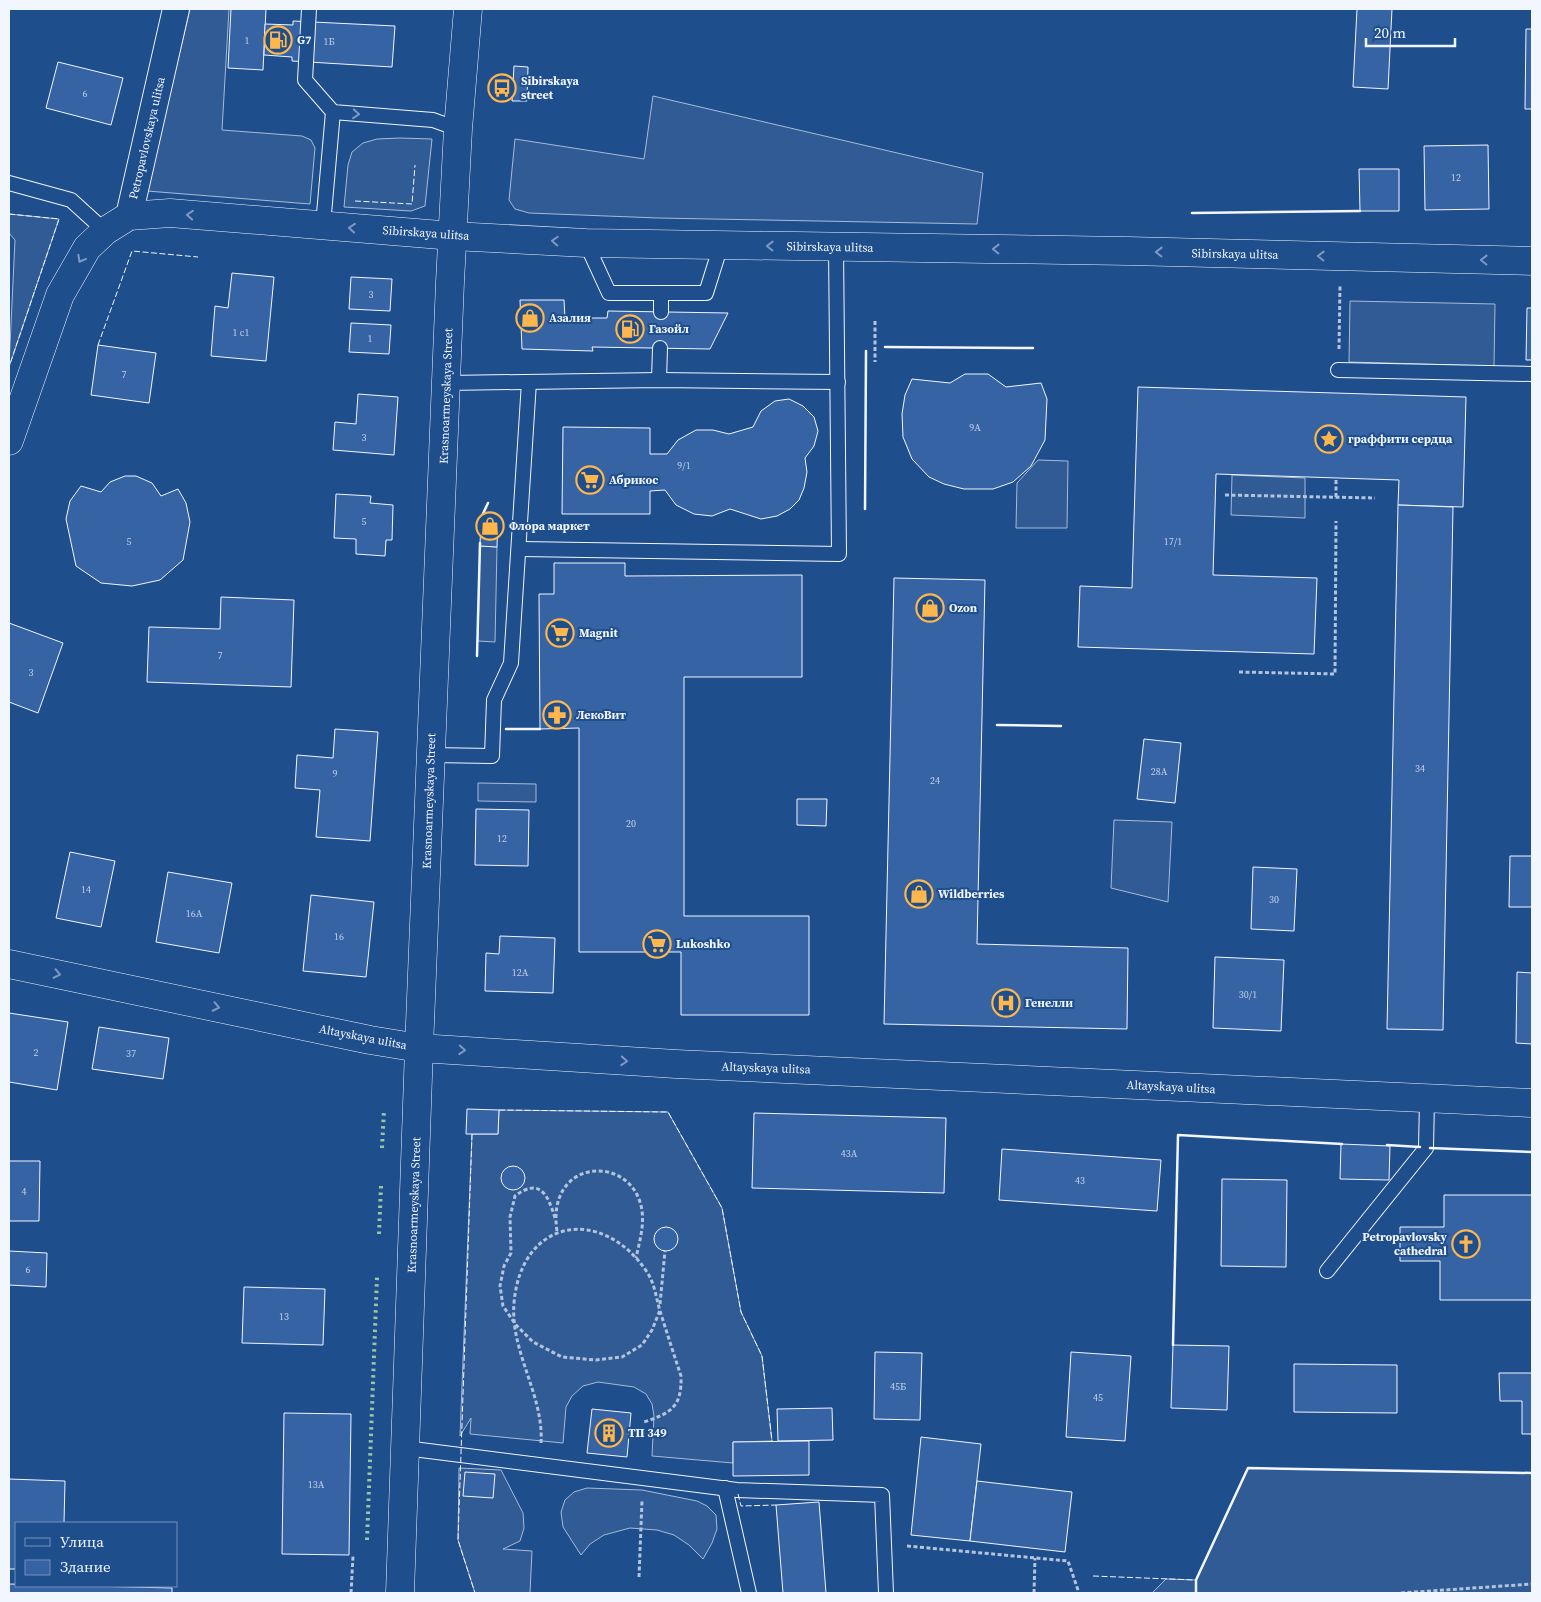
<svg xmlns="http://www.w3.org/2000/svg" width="1541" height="1602" viewBox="0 0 1541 1602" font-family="'Source Serif 4',serif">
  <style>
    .built { fill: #305b95; stroke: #a8bbd7 }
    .building { fill: #3563a3; stroke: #f2f6ff }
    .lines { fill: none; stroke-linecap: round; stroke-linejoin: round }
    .service-casing { stroke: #f2f6ff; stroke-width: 16 }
    .minor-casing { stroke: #f2f6ff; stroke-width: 28 }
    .secondary-casing { stroke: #f2f6ff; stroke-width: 29 }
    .path { stroke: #b3c4dc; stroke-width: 3; stroke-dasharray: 4 2.5; stroke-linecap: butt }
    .service { stroke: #1f4e8c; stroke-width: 14 }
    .minor { stroke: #1f4e8c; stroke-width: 26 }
    .secondary { stroke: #1f4e8c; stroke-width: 28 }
    .hedge { stroke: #97c8a6; stroke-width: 4; stroke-dasharray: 2.5 4; stroke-linecap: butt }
    .fence { stroke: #f2f6ff; stroke-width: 1; stroke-dasharray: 6 2.5; stroke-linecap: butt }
    .wall { stroke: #f2f6ff; stroke-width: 2.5 }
    .oneway { stroke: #7e9ac0 }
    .labels { text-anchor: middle; stroke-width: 4; stroke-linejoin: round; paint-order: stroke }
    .number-label { font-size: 10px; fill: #c3d1e8 }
    .poi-label { font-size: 12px; font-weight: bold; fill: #f2f6ff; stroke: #1f4e8c; text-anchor: start }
    .street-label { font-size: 12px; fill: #f2f6ff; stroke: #1f4e8c }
  </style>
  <rect width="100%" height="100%" fill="#1f4e8c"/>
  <!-- built -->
  <g class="built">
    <polygon points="190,9 229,9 222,130 302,136 311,140 315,148 310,204 147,191"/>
    <polygon points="653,96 983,173 977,224 658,218 529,213 515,209 509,200 515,139 644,159"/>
    <polygon points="400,138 432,139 425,206 411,211 344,207 348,165 352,152 363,143 377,139"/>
    <polygon points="9,214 59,219 9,367 15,240 9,233"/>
    <polygon points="1350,301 1495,304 1494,366 1349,362"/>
    <polygon points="1038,460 1068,461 1067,528 1016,528 1017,483"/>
    <polygon points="1232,475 1305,478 1305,518 1231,515"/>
    <polygon points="480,546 497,547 495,642 478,641"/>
    <polygon points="478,783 536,784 536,802 478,801"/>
    <polygon points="1114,820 1172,822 1168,902 1111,888"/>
    <polygon points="499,1110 668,1112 722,1208 741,1312 762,1356 772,1441 733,1442 733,1463 652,1456 654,1416 652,1404 646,1394 634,1387 598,1382 583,1386 572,1396 566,1407 563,1443 470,1434 471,1418 460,1436 472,1134 498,1134"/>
    <polygon points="459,1468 501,1470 523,1513 524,1528 520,1541 503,1549 532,1551 530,1593 475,1593 458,1540"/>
    <polygon points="1248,1468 1532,1473 1532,1593 1152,1593 1166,1579 1196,1580"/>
    <polygon points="587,1488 642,1490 697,1501 707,1506 716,1515 717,1529 712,1543 703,1559 689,1545 674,1535 657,1530 630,1528 604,1535 590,1544 581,1555 563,1527 561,1512 565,1500 574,1492"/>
  </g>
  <!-- building -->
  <g class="building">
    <polygon points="231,9 266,9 263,70 228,68"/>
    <polygon points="1357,9 1392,9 1388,89 1353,87"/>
    <polygon points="293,21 395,26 392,67 292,61 292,57 264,55 265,24 293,25"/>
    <polygon points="1526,29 1532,29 1532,109 1525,109"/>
    <polygon points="58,62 123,78 111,125 46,108"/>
    <polygon points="514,66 528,67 527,101 512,101"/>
    <polygon points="1488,145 1489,209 1425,210 1424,146"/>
    <polygon points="1359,169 1399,169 1399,211 1360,211"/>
    <polygon points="232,273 274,277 266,361 211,356 215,306 228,308"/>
    <polygon points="351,277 392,279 390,311 349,309"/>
    <polygon points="520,300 564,300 565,318 607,318 608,311 728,313 710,349 592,347 593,351 522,349"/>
    <polygon points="1527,308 1532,308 1532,360 1526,360"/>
    <polygon points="351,323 391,325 389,354 349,352"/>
    <polygon points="98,345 156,353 149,403 91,395"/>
    <polygon points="965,374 988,374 1006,387 1041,383 1047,399 1045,440 1031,466 1013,482 993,489 964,489 944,484 929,477 912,459 903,437 902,414 905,395 912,379 950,383"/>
    <polygon points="1138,387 1466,397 1463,507 1398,505 1399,480 1216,474 1213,575 1317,578 1314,654 1078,647 1080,586 1132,588"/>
    <polygon points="358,394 398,397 394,455 333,450 335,422 356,424"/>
    <polygon points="789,399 803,406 814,417 818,431 814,446 805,458 807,472 804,488 799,500 790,509 777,516 761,519 730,509 712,516 694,514 676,505 665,490 650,491 650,514 562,514 563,427 650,428 650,454 667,454 678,440 696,430 713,430 729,434 753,427 761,411 775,401"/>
    <polygon points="125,476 136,476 152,483 161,496 178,489 186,503 190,522 183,560 160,580 132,586 101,583 76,566 66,519 70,501 81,486 101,492 110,482"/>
    <polygon points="336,494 371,496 370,503 393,505 392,540 386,540 385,556 356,554 356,539 334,538"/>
    <polygon points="1398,505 1453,507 1443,1030 1387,1029"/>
    <polygon points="481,515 498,515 497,547 480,546"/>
    <polygon points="554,563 625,563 625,576 802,575 802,677 684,677 684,916 809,916 809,1015 681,1015 681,952 579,952 579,728 540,729 539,594 554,594"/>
    <polygon points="894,578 985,580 977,944 1128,948 1127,1029 884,1024"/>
    <polygon points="221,597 294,600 291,687 147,682 149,627 220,629"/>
    <polygon points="9,623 63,643 38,713 9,702"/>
    <polygon points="335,729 378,732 370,841 316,837 320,790 295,788 297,755 333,758"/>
    <polygon points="1144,739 1181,743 1175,803 1137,799"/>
    <polygon points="797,799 827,799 826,826 797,825"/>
    <polygon points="476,809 529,810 528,866 475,865"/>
    <polygon points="70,852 115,861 101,927 56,918"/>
    <polygon points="1510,856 1532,856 1532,907 1509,907"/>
    <polygon points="1253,867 1297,869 1294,931 1251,929"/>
    <polygon points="168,872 232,883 219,953 156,942"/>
    <polygon points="311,895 374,902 366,977 303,971"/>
    <polygon points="500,936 555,938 553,993 485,991 486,953 499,954"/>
    <polygon points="1215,957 1284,960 1281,1031 1213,1028"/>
    <polygon points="1517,972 1532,973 1532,1044 1516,1043"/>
    <polygon points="9,1013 68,1022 57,1090 9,1082"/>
    <polygon points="99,1027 169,1038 163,1079 92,1069"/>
    <polygon points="467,1109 499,1110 498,1134 466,1134"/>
    <polygon points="754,1113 946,1118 944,1193 752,1188"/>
    <polygon points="1341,1144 1390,1146 1389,1180 1340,1179"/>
    <polygon points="1002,1149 1161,1160 1157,1211 999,1200"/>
    <polygon points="9,1161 40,1161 39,1221 9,1221"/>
    <circle cx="513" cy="1178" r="12"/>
    <polygon points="1222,1179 1287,1180 1286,1267 1221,1266"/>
    <polygon points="1444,1195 1532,1195 1532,1300 1440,1300 1440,1261 1400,1261 1400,1227 1444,1227"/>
    <circle cx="666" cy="1239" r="12"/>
    <polygon points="9,1251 47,1253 46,1287 9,1285"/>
    <polygon points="244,1287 325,1289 323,1345 242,1343"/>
    <polygon points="1173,1345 1229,1346 1227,1410 1171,1408"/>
    <polygon points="875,1352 922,1353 920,1420 874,1419"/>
    <polygon points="1071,1352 1131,1356 1125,1441 1066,1437"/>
    <polygon points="1294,1364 1397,1365 1397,1413 1294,1412"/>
    <polygon points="1499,1373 1532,1373 1532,1434 1522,1434 1522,1401 1500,1401"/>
    <polygon points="832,1408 833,1440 778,1441 777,1409"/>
    <polygon points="592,1409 631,1413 627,1457 587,1453"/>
    <polygon points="284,1413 351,1414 349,1555 282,1554"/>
    <polygon points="921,1437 981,1444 970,1541 911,1535"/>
    <polygon points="809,1441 809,1475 733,1476 733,1442"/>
    <polygon points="465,1472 495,1474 493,1498 463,1496"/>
    <polygon points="9,1479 65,1481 64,1523 16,1523 16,1569 9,1569"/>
    <polygon points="977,1481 1072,1492 1065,1552 970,1541"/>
    <polygon points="819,1502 826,1593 783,1593 776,1505"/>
    <polygon points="9,1584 172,1588 172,1593 9,1593"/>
  </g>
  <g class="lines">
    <!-- service casing -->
    <g class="service-casing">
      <g id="service">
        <polyline points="309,9 305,80 333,112 433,120 458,129"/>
        <polyline points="9,183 71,200 105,231"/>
        <polyline points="323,225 333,112"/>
        <polyline points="586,243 609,293 661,293"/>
        <polyline points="661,312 661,293 706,293 721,245"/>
        <polyline points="1338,370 1532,374"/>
        <polyline points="659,380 660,348"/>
        <polyline points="446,383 659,380 838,382"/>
        <polyline points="520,549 839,554 836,247"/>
        <polyline points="431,755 492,756 494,700 511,663 529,382"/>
        <polyline points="1327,1271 1426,1148 1427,1100"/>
        <polyline points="405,1448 737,1490 882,1495 886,1593"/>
        <polyline points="725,1488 749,1593"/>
      </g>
    </g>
    <!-- minor casing -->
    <g class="minor-casing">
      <polyline id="minor" points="129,216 176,9"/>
    </g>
    <!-- secondary casing -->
    <g class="secondary-casing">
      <g id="secondary">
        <polyline points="9,441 60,295 87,248 105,231 129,216 170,213 453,236 586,243 1128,251 1532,261"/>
        <polyline points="9,964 370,1040 419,1048 676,1064 1532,1103"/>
        <polyline points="400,1593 419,1048 450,282 458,129 468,9"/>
      </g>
    </g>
    <!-- path -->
    <g class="path">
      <polyline points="875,321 875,362"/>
      <polyline points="1339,349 1340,285"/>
      <polyline points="1225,495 1375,498"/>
      <polyline points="1336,497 1336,478"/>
      <polyline points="1239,672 1335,674 1336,521"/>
      <path d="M555 1218C548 1195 540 1177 515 1196L510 1217 511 1253 504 1266 500 1286 503 1306 516 1325 533 1342 562 1357 596 1360 622 1357 642 1345 652 1330 660 1310"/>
      <path d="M557 1231C546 1160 625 1154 640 1202 646 1221 640 1239 636 1258"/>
      <polyline points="660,1304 665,1251"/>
      <path d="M541 1443C544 1395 510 1352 514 1303 521 1218 602 1205 647 1272 655 1284 656 1298 660 1311 667 1333 674 1355 681 1376 682 1407 671 1413 644 1422"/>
      <polyline points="907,1546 1068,1561 1079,1593"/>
      <polyline points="639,1577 642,1501"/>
      <polyline points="351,1593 353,1556"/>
      <polyline points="1034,1593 1035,1558"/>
      <polyline points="1401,1593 1532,1584"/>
    </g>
    <!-- service -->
    <use href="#service" class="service"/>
    <!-- minor -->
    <use href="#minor" class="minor"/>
    <!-- secondary -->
    <use href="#secondary" class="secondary"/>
    <!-- hedge -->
    <g class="hedge">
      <polyline points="382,1148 384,1110"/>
      <polyline points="379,1234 381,1186"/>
      <polyline points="367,1540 377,1277"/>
    </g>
    <!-- fence -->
    <g class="fence">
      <polyline points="355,201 412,204 415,165"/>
      <polyline points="9,214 59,219 9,367"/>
      <polyline points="98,345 132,251 198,257"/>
      <polyline points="499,1110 668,1112 722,1208 741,1312 762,1356 772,1441"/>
      <polyline points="472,1134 458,1540 475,1593"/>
      <polyline points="738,1494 741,1506 776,1505"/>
      <polyline points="1093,1576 1196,1580 1196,1593"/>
    </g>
    <!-- wall -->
    <g class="wall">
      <polyline points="1192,213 1360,211"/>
      <polyline points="885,347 1033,348"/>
      <polyline points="865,509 866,351"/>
      <polyline points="481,518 488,503"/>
      <polyline points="477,656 480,543"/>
      <polyline points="997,725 1061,726"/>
      <polyline points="506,729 540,729"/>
      <polyline points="1387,1145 1420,1147"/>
      <polyline points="1430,1148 1532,1152"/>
      <polyline points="1173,1345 1178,1135 1342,1144"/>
      <polyline points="1196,1593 1196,1580 1248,1468 1532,1473"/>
    </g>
  </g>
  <!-- one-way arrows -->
  <defs><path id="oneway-chevron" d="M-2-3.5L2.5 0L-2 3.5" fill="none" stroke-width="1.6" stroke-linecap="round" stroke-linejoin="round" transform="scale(1.25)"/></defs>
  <g class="oneway">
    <use href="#oneway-chevron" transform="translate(356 114) rotate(5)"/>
    <use href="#oneway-chevron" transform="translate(190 215) rotate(-175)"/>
    <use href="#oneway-chevron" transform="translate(352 228) rotate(-175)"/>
    <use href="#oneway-chevron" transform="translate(555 241) rotate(-177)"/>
    <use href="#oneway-chevron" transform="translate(770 246) rotate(-179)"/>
    <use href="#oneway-chevron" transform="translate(996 249) rotate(-179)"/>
    <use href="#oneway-chevron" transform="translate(1159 252) rotate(-179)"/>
    <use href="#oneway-chevron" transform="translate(1321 256) rotate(-179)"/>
    <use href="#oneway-chevron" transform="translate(81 259) rotate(119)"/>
    <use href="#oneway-chevron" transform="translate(1484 260) rotate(-179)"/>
    <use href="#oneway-chevron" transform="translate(57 974) rotate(12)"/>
    <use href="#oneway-chevron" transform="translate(216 1007) rotate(12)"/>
    <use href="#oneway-chevron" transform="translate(462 1050) rotate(4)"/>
    <use href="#oneway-chevron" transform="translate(624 1061) rotate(4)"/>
  </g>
  <!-- icons -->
  <defs>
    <g id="fuel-ring" transform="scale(1.4375)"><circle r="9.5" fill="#1f4e8c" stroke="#ffb74d" stroke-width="1.5"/><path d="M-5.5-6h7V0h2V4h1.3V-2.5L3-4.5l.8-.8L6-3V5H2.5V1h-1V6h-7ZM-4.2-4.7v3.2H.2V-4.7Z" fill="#ffb74d"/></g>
    <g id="bus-ring" transform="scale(1.4375)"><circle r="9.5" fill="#1f4e8c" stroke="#ffb74d" stroke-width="1.5"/><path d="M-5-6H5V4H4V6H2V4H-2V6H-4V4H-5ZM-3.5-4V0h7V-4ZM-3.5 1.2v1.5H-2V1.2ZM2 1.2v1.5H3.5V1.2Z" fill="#ffb74d"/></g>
    <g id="shop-ring" transform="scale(1.4375)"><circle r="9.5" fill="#1f4e8c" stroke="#ffb74d" stroke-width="1.5"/><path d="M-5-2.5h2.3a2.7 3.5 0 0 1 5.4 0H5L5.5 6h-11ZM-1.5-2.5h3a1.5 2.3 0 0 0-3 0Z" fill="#ffb74d"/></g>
    <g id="sight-ring" transform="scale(1.4375)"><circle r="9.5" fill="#1f4e8c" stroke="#ffb74d" stroke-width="1.5"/><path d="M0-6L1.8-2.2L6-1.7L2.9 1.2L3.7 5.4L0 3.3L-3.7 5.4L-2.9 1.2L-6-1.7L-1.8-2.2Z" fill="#ffb74d"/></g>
    <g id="supermarket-ring" transform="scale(1.4375)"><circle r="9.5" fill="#1f4e8c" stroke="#ffb74d" stroke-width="1.5"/><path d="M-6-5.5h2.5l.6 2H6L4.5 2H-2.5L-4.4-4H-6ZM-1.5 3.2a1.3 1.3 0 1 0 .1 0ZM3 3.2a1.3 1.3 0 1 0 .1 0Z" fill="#ffb74d"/></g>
    <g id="pharmacy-ring" transform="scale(1.4375)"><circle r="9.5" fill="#1f4e8c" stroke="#ffb74d" stroke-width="1.5"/><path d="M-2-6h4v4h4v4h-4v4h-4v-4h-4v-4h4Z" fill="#ffb74d"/></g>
    <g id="hospital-ring" transform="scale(1.4375)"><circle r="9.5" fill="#1f4e8c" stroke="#ffb74d" stroke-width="1.5"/><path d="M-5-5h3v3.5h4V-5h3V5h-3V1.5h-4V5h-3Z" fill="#ffb74d"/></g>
    <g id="church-ring" transform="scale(1.4375)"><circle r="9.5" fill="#1f4e8c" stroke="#ffb74d" stroke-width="1.5"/><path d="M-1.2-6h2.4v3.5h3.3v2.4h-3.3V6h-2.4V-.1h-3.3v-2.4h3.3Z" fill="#ffb74d"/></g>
    <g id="building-ring" transform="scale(1.4375)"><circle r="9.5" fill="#1f4e8c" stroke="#ffb74d" stroke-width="1.5"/><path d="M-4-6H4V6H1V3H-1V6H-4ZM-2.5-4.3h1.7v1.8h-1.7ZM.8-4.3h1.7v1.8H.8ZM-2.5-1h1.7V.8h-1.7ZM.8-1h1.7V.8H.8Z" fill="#ffb74d"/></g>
  </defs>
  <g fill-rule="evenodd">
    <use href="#fuel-ring" x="278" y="40"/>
    <use href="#bus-ring" x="502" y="88"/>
    <use href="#shop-ring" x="530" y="318"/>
    <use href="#fuel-ring" x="630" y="329"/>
    <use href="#sight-ring" x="1329" y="439"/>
    <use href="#supermarket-ring" x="590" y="480"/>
    <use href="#shop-ring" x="490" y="526"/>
    <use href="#shop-ring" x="930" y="608"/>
    <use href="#supermarket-ring" x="560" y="633"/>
    <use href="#pharmacy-ring" x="557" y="715"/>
    <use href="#shop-ring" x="919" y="894"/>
    <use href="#supermarket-ring" x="657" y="944"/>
    <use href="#hospital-ring" x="1006" y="1003"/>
    <use href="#church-ring" x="1466" y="1244"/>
    <use href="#building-ring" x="609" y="1433"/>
  </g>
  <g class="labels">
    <!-- number labels -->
    <g class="number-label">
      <text x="247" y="44">1</text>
      <text x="329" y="45">1Б</text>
      <text x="85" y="97">6</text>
      <text x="1456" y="181">12</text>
      <text x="371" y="298">3</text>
      <text x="241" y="336">1 с1</text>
      <text x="370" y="342">1</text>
      <text x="124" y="378">7</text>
      <text x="975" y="431">9А</text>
      <text x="364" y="441">3</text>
      <text x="684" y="469">9/1</text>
      <text x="364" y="525">5</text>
      <text x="129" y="545">5</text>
      <text x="1173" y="545">17/1</text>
      <text x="220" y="659">7</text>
      <text x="31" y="676">3</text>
      <text x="1420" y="772">34</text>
      <text x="1159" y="775">28А</text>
      <text x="335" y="777">9</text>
      <text x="935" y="784">24</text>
      <text x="631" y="827">20</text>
      <text x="502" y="842">12</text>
      <text x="86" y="893">14</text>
      <text x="1274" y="903">30</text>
      <text x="194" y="917">16А</text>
      <text x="339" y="940">16</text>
      <text x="520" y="976">12А</text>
      <text x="1248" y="998">30/1</text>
      <text x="36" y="1056">2</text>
      <text x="131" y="1057">37</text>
      <text x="849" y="1157">43А</text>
      <text x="1080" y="1184">43</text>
      <text x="24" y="1195">4</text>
      <text x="28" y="1273">6</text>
      <text x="284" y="1320">13</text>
      <text x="898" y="1390">45Б</text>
      <text x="1098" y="1401">45</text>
      <text x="316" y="1488">13А</text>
    </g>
    <!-- poi labels -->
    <g class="poi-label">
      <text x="297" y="44">G7</text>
      <text x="521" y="85">Sibirskaya<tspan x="521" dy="14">street</tspan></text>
      <text x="549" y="322">Азалия</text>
      <text x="649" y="333">Газойл</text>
      <text x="1348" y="443">граффити сердца</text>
      <text x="609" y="484">Абрикос</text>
      <text x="509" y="530">Флора маркет</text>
      <text x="949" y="612">Ozon</text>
      <text x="579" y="637">Magnit</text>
      <text x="576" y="719">ЛекоВит</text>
      <text x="938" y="898">Wildberries</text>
      <text x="676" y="948">Lukoshko</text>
      <text x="1025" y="1007">Генелли</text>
      <text x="1447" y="1241" text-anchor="end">Petropavlovsky<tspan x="1447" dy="14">cathedral</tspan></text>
      <text x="628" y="1437">ТП 349</text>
    </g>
    <!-- street labels -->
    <g class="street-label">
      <text transform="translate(147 138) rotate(-77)" y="4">Petropavlovskaya ulitsa</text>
      <text transform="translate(426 233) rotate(4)" y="4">Sibirskaya ulitsa</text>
      <text transform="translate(830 247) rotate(1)" y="4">Sibirskaya ulitsa</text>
      <text transform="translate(1235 254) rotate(1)" y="4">Sibirskaya ulitsa</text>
      <text transform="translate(446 396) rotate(-88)" y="4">Krasnoarmeyskaya Street</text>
      <text transform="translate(429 801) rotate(-88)" y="4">Krasnoarmeyskaya Street</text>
      <text transform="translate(363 1037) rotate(11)" y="4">Altayskaya ulitsa</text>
      <text transform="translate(766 1068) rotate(2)" y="4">Altayskaya ulitsa</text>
      <text transform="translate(1171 1087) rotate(3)" y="4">Altayskaya ulitsa</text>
      <text transform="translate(414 1205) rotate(-88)" y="4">Krasnoarmeyskaya Street</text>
    </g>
  </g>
  <!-- border -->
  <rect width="1541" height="1602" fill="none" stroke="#f2f6ff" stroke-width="20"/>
  <!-- legend -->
  <rect x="15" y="1522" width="162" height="65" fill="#1f4e8c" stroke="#7391ba"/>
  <rect x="25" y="1538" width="25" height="8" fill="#1f4e8c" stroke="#7391ba"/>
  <text x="60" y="1547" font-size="15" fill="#f2f6ff">Улица</text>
  <rect x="25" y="1560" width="25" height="15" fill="#3563a3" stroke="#7391ba"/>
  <text x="60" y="1572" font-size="15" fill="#f2f6ff">Здание</text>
  <!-- scale -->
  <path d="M1366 38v8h89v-8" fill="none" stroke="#f2f6ff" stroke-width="2.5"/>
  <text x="1374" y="38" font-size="15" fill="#f2f6ff" stroke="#1f4e8c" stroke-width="4" paint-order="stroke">20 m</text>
</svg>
